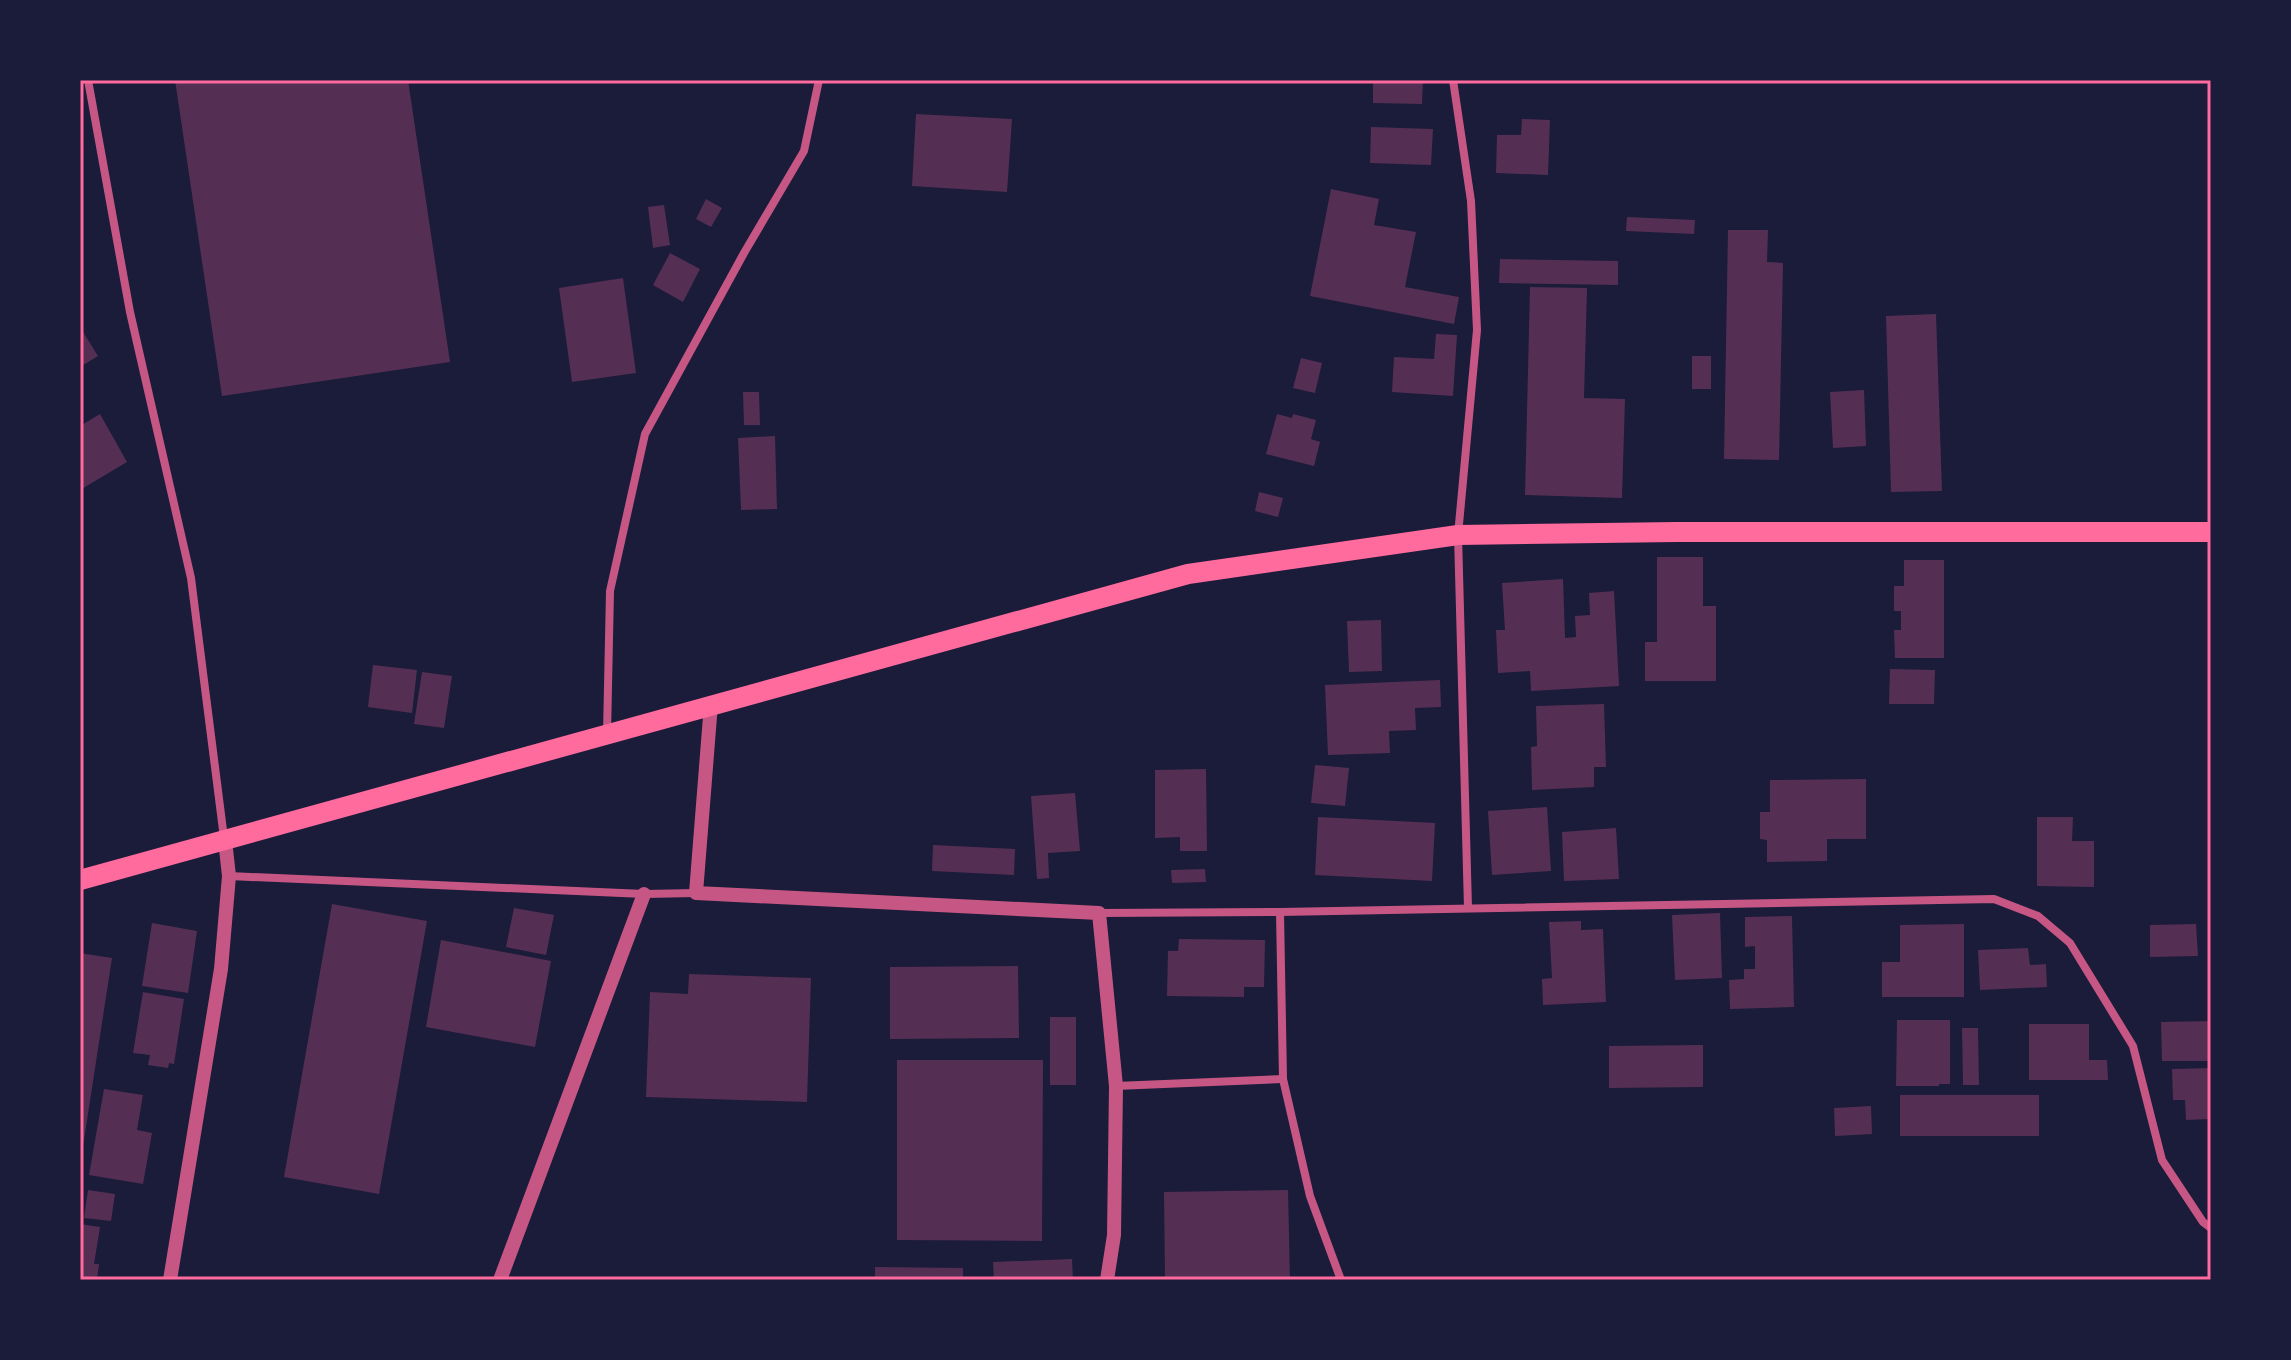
<svg xmlns="http://www.w3.org/2000/svg" width="2291" height="1360" viewBox="0 0 2291 1360" font-family="'Asap Condensed',sans-serif">
  <style>
    .building { fill: #542f53 }
    .lines { fill: none; stroke-linecap: round; stroke-linejoin: round }
    .minor { stroke: #c65784; stroke-width: 8 }
    .tertiary { stroke: #c65784; stroke-width: 14 }
    .primary { stroke: #ff6b9d; stroke-width: 20 }
    .neatline { fill: none; stroke: #ff6b9d; stroke-width: 3 }
  </style>
  <rect width="100%" height="100%" fill="#1b1b3a"/>
  <!-- building -->
  <g class="building">
    <polygon points="175,80 408,80 450,362 222,396"/>
    <polygon points="1373,80 1423,80 1422,104 1373,103"/>
    <polygon points="916,114 1012,119 1007,192 912,186"/>
    <polygon points="1522,119 1550,120 1548,175 1496,173 1497,135 1521,135"/>
    <polygon points="1371,127 1433,129 1431,165 1370,163"/>
    <polygon points="1331,189 1379,199 1374,225 1416,232 1405,287 1459,297 1454,324 1310,296"/>
    <polygon points="706,199 722,208 711,227 696,219"/>
    <polygon points="664,205 670,245 653,248 648,207"/>
    <polygon points="1627,217 1695,220 1694,234 1626,231"/>
    <polygon points="1728,230 1768,230 1767,262 1783,263 1779,460 1724,459"/>
    <polygon points="670,253 700,269 683,302 653,285"/>
    <polygon points="1500,259 1618,261 1618,285 1499,283"/>
    <polygon points="623,278 636,373 572,382 559,288"/>
    <polygon points="1530,287 1587,288 1584,398 1625,399 1622,498 1525,495"/>
    <polygon points="1936,314 1942,491 1891,492 1886,316"/>
    <polygon points="80,327 98,356 80,367"/>
    <polygon points="1436,334 1457,335 1453,396 1392,392 1394,357 1434,359"/>
    <rect x="1692" y="356" width="19" height="33"/>
    <polygon points="1301,358 1322,363 1315,393 1293,388"/>
    <polygon points="1864,390 1866,446 1833,448 1830,392"/>
    <polygon points="743,392 759,392 760,425 744,425"/>
    <polygon points="100,414 127,462 80,490 80,426"/>
    <polygon points="1277,414 1292,418 1293,414 1316,420 1311,439 1320,442 1314,466 1266,454"/>
    <polygon points="775,436 777,509 741,510 738,438"/>
    <polygon points="1259,492 1283,498 1278,517 1255,511"/>
    <polygon points="1657,557 1703,557 1703,606 1716,606 1716,681 1645,681 1645,642 1657,642"/>
    <polygon points="1904,560 1944,560 1944,658 1895,658 1894,630 1901,630 1901,611 1894,611 1894,586 1904,586"/>
    <polygon points="1563,579 1565,638 1576,637 1575,616 1590,615 1589,593 1614,591 1619,686 1531,691 1530,671 1498,673 1496,630 1505,630 1502,583"/>
    <polygon points="1381,620 1382,671 1349,672 1347,621"/>
    <polygon points="373,665 417,670 412,713 368,707"/>
    <polygon points="1890,669 1935,670 1934,704 1889,704"/>
    <polygon points="422,672 452,676 444,728 414,724"/>
    <polygon points="1440,680 1441,707 1415,708 1416,730 1389,731 1390,753 1328,755 1325,685"/>
    <polygon points="1604,704 1606,767 1594,767 1594,787 1532,790 1531,747 1537,746 1536,706"/>
    <polygon points="1315,765 1349,768 1345,806 1311,803"/>
    <polygon points="1206,769 1207,851 1180,851 1180,837 1155,838 1155,770"/>
    <polygon points="1866,779 1866,839 1827,839 1827,861 1767,862 1767,840 1760,839 1760,812 1770,812 1770,780"/>
    <polygon points="1075,793 1080,851 1048,853 1049,878 1037,879 1031,796"/>
    <polygon points="1547,807 1551,871 1492,875 1488,811"/>
    <polygon points="1318,817 1435,823 1432,881 1315,875"/>
    <polygon points="2037,817 2073,817 2072,841 2094,841 2094,887 2037,886"/>
    <polygon points="1616,828 1619,879 1564,881 1562,832"/>
    <polygon points="933,845 1015,849 1014,875 932,871"/>
    <polygon points="1205,869 1206,882 1172,883 1171,870"/>
    <polygon points="332,904 427,921 379,1194 284,1177"/>
    <polygon points="514,908 554,915 546,955 506,947"/>
    <polygon points="1720,913 1722,978 1675,980 1672,915"/>
    <polygon points="1792,916 1794,1007 1730,1009 1729,980 1744,979 1744,969 1755,969 1755,946 1745,947 1745,917"/>
    <polygon points="1581,921 1581,930 1603,929 1606,1002 1543,1005 1542,979 1552,978 1549,922"/>
    <polygon points="152,923 197,931 188,993 142,986"/>
    <polygon points="1964,924 1964,997 1882,997 1882,962 1900,962 1900,925"/>
    <polygon points="2196,924 2198,956 2150,957 2150,925"/>
    <polygon points="1179,939 1265,940 1264,987 1244,987 1244,997 1167,996 1168,951 1178,951"/>
    <polygon points="441,940 551,961 535,1047 426,1027"/>
    <polygon points="2028,948 2030,965 2046,964 2047,987 1980,990 1978,950"/>
    <polygon points="80,953 112,958 82,1153 80,1153"/>
    <polygon points="1018,966 1019,1038 890,1039 890,967"/>
    <polygon points="689,974 811,978 807,1102 646,1097 650,992 688,994"/>
    <polygon points="143,992 184,999 174,1064 169,1063 168,1068 148,1065 150,1055 133,1053"/>
    <rect x="1050" y="1017" width="26" height="68"/>
    <polygon points="1897,1020 1950,1020 1950,1084 1939,1084 1939,1086 1896,1086"/>
    <polygon points="2211,1021 2211,1061 2162,1061 2161,1022"/>
    <polygon points="2029,1024 2089,1024 2089,1060 2107,1060 2108,1080 2029,1080"/>
    <polygon points="1962,1028 1978,1028 1979,1085 1963,1085"/>
    <polygon points="1703,1045 1703,1087 1609,1088 1609,1046"/>
    <polygon points="897,1060 1043,1060 1042,1241 897,1240"/>
    <polygon points="2211,1068 2211,1119 2186,1120 2185,1100 2173,1100 2172,1069"/>
    <polygon points="104,1089 143,1095 137,1130 152,1133 143,1184 89,1175"/>
    <rect x="1900" y="1095" width="139" height="41"/>
    <polygon points="1871,1106 1872,1134 1835,1136 1834,1108"/>
    <polygon points="88,1190 115,1194 111,1221 84,1218"/>
    <polygon points="1288,1190 1290,1280 1165,1280 1164,1192"/>
    <polygon points="80,1224 100,1227 94,1264 99,1264 97,1280 80,1280"/>
    <polygon points="1072,1259 1073,1280 994,1280 993,1262"/>
    <polygon points="875,1267 963,1268 963,1280 875,1280"/>
  </g>
  <g class="lines">
    <!-- minor -->
    <g class="minor">
      <polyline points="88,80 130,312 191,578 224,838"/>
      <polyline points="1453,80 1471,201 1477,330 1458,535 1468,908"/>
      <polyline points="607,734 610,591 645,434 744,253 804,151 819,80"/>
      <polyline points="229,876 644,894 696,893"/>
      <polyline points="1280,912 1283,1079 1310,1196 1341,1280"/>
      <polyline points="1099,913 1280,912 1994,899 2038,916 2070,943 2133,1046 2162,1160 2203,1222 2211,1228"/>
      <polyline points="1116,1086 1283,1079"/>
    </g>
    <!-- tertiary -->
    <g class="tertiary">
      <polyline points="711,704 696,893 1099,913 1116,1086 1114,1235 1107,1280"/>
      <polyline points="170,1280 221,969 229,876 225,840"/>
      <polyline points="500,1280 644,894"/>
    </g>
    <!-- primary -->
    <polyline class="primary" points="80,880 1188,574 1458,535 1677,532 2211,532"/>
  </g>
  <!-- border -->
  <rect width="2291" height="1360" fill="none" stroke="#1b1b3a" stroke-width="164"/>
  <rect x="82" y="82" width="2127" height="1196" class="neatline"/>
</svg>
